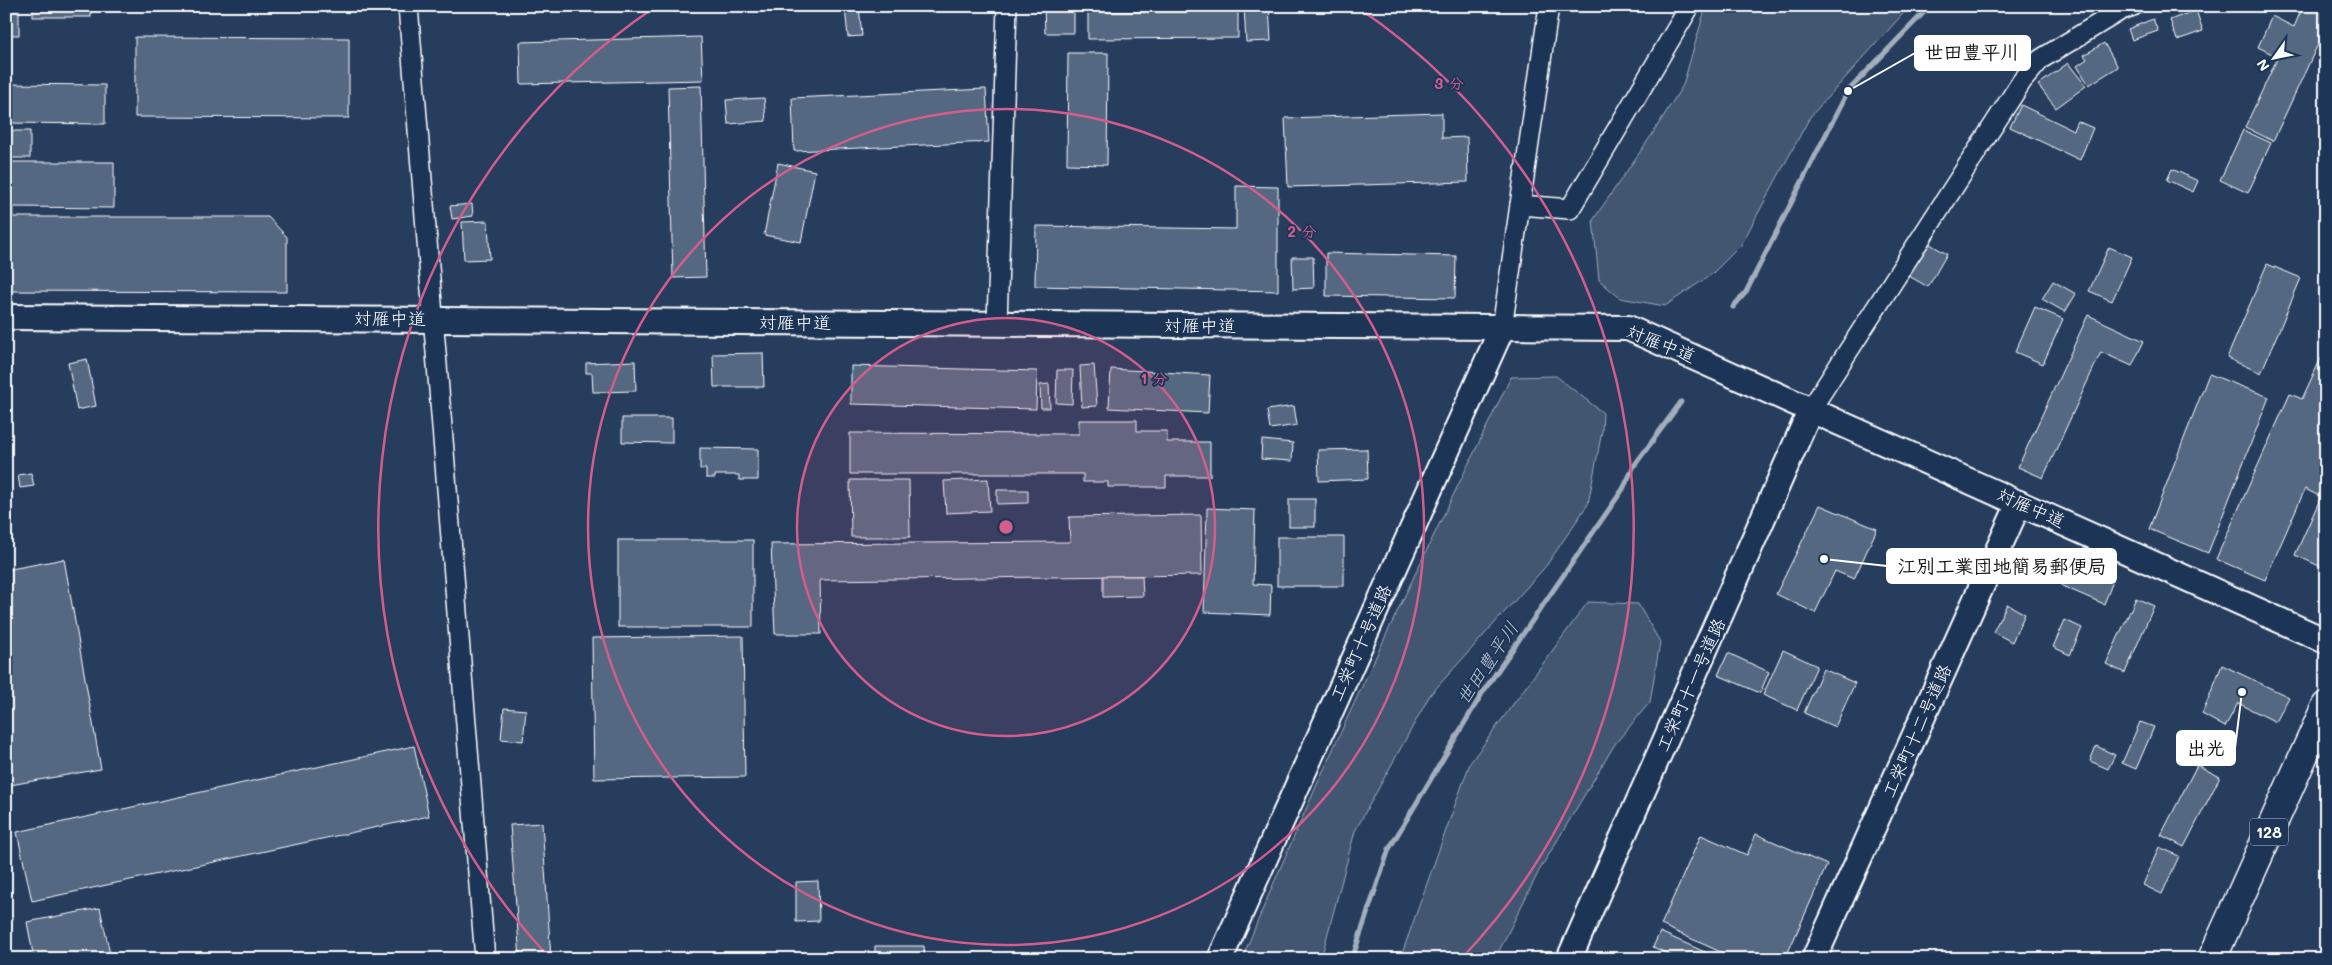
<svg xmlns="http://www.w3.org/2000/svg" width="2332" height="965" viewBox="0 0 2332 965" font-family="Mali,'Klee One',sans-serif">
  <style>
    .green { fill: #425672; stroke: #a0aab8 }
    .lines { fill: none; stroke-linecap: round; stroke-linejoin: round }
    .stream { stroke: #a4aebb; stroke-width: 5 }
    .building { fill: #556781; stroke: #fff }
    .minor-casing { stroke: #fff; stroke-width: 22 }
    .tertiary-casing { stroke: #fff; stroke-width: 28 }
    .primary-casing { stroke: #fff; stroke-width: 31 }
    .minor { stroke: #1d3557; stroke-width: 19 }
    .tertiary { stroke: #1d3557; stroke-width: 24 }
    .primary { stroke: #1d3557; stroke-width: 28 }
    .ring { fill: none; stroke: #d45d8c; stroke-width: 2.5 }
    .labels { text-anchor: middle; stroke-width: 4; stroke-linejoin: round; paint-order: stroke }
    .shield { fill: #1d3557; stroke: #bbc2cd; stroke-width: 1 }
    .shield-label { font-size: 16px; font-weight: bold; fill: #fff }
    .street-label { font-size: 18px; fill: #fff; stroke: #1d3557 }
    .water-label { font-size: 19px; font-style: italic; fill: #bbc2cc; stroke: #1d3557 }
    .centre { fill: #d45d8c; stroke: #1d3557; stroke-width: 2.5 }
    .ring-label { font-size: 15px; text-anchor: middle; font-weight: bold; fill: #d45d8c; stroke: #1d3557; stroke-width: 4; stroke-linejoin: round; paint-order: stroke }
    .leader { fill: none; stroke: #fff; stroke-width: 2 }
    .callout-dot { fill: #fff; stroke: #1d3557; stroke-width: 2 }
    .callout { fill: #fff; stroke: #fff; stroke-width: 2 }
    .callout-label { font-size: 19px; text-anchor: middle; font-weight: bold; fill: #111 }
  </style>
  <rect width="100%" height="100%" fill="#263d5e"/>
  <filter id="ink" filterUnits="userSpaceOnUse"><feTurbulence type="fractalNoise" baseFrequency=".02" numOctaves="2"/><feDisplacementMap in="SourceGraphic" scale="10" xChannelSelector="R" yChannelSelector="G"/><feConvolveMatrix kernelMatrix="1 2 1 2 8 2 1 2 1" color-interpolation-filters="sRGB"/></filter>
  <g filter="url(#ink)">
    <!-- green -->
    <g class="green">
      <polygon points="1706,6 1910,6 1810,117 1741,245 1712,274 1665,306 1620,298 1599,280 1593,220 1651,136 1683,85"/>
      <path d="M1556 376 1603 413 1602 431 1588 504 1546 566 1430 695 1355 831 1321 959H1242C1323 761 1417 569 1511 377Z"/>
      <polygon points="1588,602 1638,604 1660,642 1650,702 1615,744 1539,871 1495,959 1400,959 1470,763"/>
    </g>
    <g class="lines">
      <!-- stream -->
      <g class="stream">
        <polyline points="1733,307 1746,292 1848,91 1930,6"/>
        <polyline points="1352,959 1389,849 1483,692 1623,489 1634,466 1681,402"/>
      </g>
    </g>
    <!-- building -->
    <g class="building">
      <rect x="6" y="6" width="13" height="29"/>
      <rect x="33" y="6" width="58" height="11"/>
      <polygon points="1044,6 1074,6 1074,33 1045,33"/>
      <polygon points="1244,6 1269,6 1271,41 1246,42"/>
      <polygon points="2303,6 2326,6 2326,27 2273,141 2245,127 2278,57 2258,47 2272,16 2294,27"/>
      <polygon points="859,7 862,36 848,37 845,8"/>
      <polygon points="2196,10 2203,31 2177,40 2170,20"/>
      <polygon points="1088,12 1238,12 1238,38 1088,39"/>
      <polygon points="2153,19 2158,31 2132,40 2128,29"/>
      <polygon points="135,37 349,38 349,118 135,117"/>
      <polygon points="701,37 703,80 521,84 520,42"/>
      <polygon points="2104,43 2118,67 2089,85 2077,66 2087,59 2084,55"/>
      <polygon points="1068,53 1108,53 1107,165 1067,164"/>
      <polygon points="2068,63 2086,86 2056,108 2038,85"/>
      <polygon points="6,84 105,85 105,124 6,123"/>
      <polygon points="701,86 706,277 673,278 668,87"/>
      <polygon points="986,89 989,142 794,151 792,98"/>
      <polygon points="764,98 766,121 728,124 726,100"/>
      <polygon points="2021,105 2073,130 2077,121 2093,128 2080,160 2010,127"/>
      <polygon points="1442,113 1442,138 1467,137 1468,182 1288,187 1285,118"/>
      <polygon points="2243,130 2271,143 2248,193 2220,180"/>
      <polygon points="6,131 30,131 30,158 8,158 9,162 114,162 114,208 13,207 13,217 268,217 287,237 287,292 6,291"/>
      <polygon points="778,163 815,171 801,242 764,235"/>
      <polygon points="2172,169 2198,181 2193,192 2167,180"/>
      <polygon points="1236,186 1278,187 1278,291 1035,286 1036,226 1236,229"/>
      <polygon points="472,204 473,216 452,219 450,206"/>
      <polygon points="488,221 490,259 464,260 462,222"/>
      <polygon points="1928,243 1947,254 1928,287 1909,276"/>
      <polygon points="2109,247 2132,257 2112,301 2089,291"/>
      <polygon points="1326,253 1456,256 1455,298 1326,296"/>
      <polygon points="1292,257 1313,257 1314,288 1293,289"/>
      <polygon points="2267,264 2301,278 2261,373 2227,358"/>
      <polygon points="2053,281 2076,294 2065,312 2042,299"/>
      <polygon points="2035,307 2063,319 2043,364 2015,352"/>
      <polygon points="2088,315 2144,341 2132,366 2101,352 2043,478 2018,467"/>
      <polygon points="763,353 764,387 714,387 713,354"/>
      <polygon points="2321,358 2326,361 2326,569 2295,555 2321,497 2305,489 2265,580 2216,559 2290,394 2302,399"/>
      <polygon points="87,359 96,406 77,410 68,363"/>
      <polygon points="635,361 636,391 593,392 592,373 586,373 586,363"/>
      <polygon points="1094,365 1097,406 1082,407 1080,366"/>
      <polygon points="851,366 1037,371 1036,409 851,404"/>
      <polygon points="1111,369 1210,375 1208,413 1109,408"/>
      <polygon points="1057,370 1073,370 1072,404 1056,403"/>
      <polygon points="2209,374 2269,397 2208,553 2149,529"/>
      <polygon points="1049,384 1050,408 1041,408 1040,385"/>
      <polygon points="1294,406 1297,425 1270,429 1267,410"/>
      <polygon points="622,418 672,418 672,443 622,442"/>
      <polygon points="1079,420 1137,420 1137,431 1167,431 1167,442 1210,442 1210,476 1166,476 1166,487 1108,487 1108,482 1083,482 1083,474 850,474 850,433 1079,434"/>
      <polygon points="1262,440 1293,443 1292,461 1261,459"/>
      <polygon points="700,448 758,449 758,480 739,480 739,475 715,475 715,478 706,478 706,469 700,469"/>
      <polygon points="1367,449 1368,479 1319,481 1318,450"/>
      <polygon points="31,473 34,486 20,488 18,475"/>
      <polygon points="988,479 990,511 946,513 944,481"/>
      <polygon points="850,480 909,480 910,537 851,537"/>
      <polygon points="997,490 1028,490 1028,503 997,504"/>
      <rect x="1289" y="499" width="26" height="28"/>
      <polygon points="1820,505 1877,529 1854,579 1835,571 1815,613 1776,594"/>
      <polygon points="1207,508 1255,510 1253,584 1271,585 1270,615 1204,612"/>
      <polygon points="1201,515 1202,575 820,580 821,634 775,634 771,544 1070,542 1069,517"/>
      <rect x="1277" y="537" width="67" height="49"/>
      <rect x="618" y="540" width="135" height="87"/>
      <polygon points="64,559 101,769 10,785 6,763 6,570"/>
      <polygon points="2071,563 2113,581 2104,604 2062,586"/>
      <polygon points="1103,576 1142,576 1143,596 1103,597"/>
      <polygon points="2136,598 2154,606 2125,673 2106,664"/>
      <polygon points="2007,604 2025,614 2012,642 1993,632"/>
      <polygon points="2065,620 2082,628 2070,655 2053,647"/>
      <polygon points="743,636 745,777 594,779 592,638"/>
      <polygon points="1783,650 1817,666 1797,710 1763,695"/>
      <polygon points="1728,653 1769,672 1760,693 1718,675"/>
      <polygon points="2222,665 2289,697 2276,722 2238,703 2225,727 2202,714"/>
      <polygon points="1823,669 1855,683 1835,727 1804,713"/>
      <polygon points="504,708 526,710 523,741 501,739"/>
      <polygon points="2140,722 2154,727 2136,769 2122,763"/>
      <polygon points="414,746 429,816 32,901 17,832"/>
      <polygon points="2096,746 2115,755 2108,769 2090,761"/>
      <polygon points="2197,765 2220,777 2184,847 2161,835"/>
      <polygon points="542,823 551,959 520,959 510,825"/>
      <polygon points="1756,834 1827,865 1785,959 1723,959 1725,954 1661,925 1701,835 1747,855"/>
      <polygon points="2159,847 2179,856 2162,894 2143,885"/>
      <polygon points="818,881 819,921 796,922 796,882"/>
      <polygon points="100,908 110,954 86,959 34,959 27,922"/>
      <polygon points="1660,932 1707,953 1704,959 1679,959 1653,947"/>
      <polygon points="875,946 924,946 925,959 875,959"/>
    </g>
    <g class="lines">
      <!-- minor casing -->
      <g class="minor-casing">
        <g id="minor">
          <polyline points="408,6 485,959"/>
          <polyline points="1520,205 1570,209 1690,6"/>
          <polyline points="997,324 1007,6"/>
          <polyline points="1502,328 1549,6"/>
          <polyline points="1811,409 2022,81 2041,59 2121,10 2133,6"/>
        </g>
      </g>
      <!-- tertiary casing -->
      <g class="tertiary-casing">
        <g id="tertiary">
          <polyline points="6,317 1628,328 2326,641"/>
          <polyline points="1220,959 1502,328"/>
          <polyline points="1569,959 1811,409"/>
          <polyline points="1814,959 2019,503"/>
        </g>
      </g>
      <!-- primary casing -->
      <g class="primary-casing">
        <polyline id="primary" points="2212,959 2326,706"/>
      </g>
      <!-- minor -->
      <use href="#minor" class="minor"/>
      <!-- tertiary -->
      <use href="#tertiary" class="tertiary"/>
      <!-- primary -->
      <use href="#primary" class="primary"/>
    </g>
  </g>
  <!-- distance rings -->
  <circle cx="1006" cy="527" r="209" fill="#d45d8c" fill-opacity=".12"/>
  <g class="ring">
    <circle cx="1006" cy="527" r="209"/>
    <circle cx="1006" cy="527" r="418"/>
    <path d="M551 959A627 627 0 0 1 655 7M1357 7A627 627 0 0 1 1461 959"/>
  </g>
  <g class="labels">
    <!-- shield labels -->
    <rect class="shield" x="2250" y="818.5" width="38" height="27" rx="4"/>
    <g class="shield-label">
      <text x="2269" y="838">128</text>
    </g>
    <!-- street labels -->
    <g class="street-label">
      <text x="390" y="325">対雁中道</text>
      <text x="795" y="329">対雁中道</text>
      <text x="1200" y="332">対雁中道</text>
      <text transform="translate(1661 344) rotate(22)" y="6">対雁中道</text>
      <text transform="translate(2031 508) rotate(24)" y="6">対雁中道</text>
      <text transform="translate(1361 643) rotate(-66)" y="6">工栄町十号道路</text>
      <text transform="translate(1691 685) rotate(-66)" y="6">工栄町十一号道路</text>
      <text transform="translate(1917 731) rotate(-66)" y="6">工栄町十二号道路</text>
    </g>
    <!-- water labels -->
    <g class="water-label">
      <text transform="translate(1487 663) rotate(-56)" y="7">世田豊平川</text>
    </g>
  </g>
  <circle cx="1006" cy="527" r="8" class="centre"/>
  <g class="ring-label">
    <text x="1449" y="89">3 分</text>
    <text x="1302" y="237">2 分</text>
    <text x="1154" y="384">1 分</text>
  </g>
  <!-- callouts -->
  <path class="leader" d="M1848 91L1915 53M1824 559L1887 566M2242 692L2235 748"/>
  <g class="callout-dot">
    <circle cx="1848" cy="91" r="5"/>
    <circle cx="1824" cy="559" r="5"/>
    <circle cx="2242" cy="692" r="5"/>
  </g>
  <g class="callout">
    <rect x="1915" y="36" width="115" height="34" rx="5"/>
    <rect x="1887" y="549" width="229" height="34" rx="5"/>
    <rect x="2177" y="731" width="58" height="34" rx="5"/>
  </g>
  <g class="callout-label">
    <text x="1972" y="59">世田豊平川</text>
    <text x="2002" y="573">江別工業団地簡易郵便局</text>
    <text x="2206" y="755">出光</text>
  </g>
  <!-- margin -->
  <rect width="2332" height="965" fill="none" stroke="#1d3557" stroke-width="25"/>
  <rect x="12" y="12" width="2307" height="940" fill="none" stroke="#fff" stroke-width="2" filter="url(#ink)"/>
  <!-- north arrow -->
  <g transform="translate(2274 58) rotate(237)" stroke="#1d3557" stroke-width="4" paint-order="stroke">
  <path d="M0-4L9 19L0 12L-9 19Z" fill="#ffffff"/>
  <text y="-8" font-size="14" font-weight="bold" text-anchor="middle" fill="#ffffff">N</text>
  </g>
</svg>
